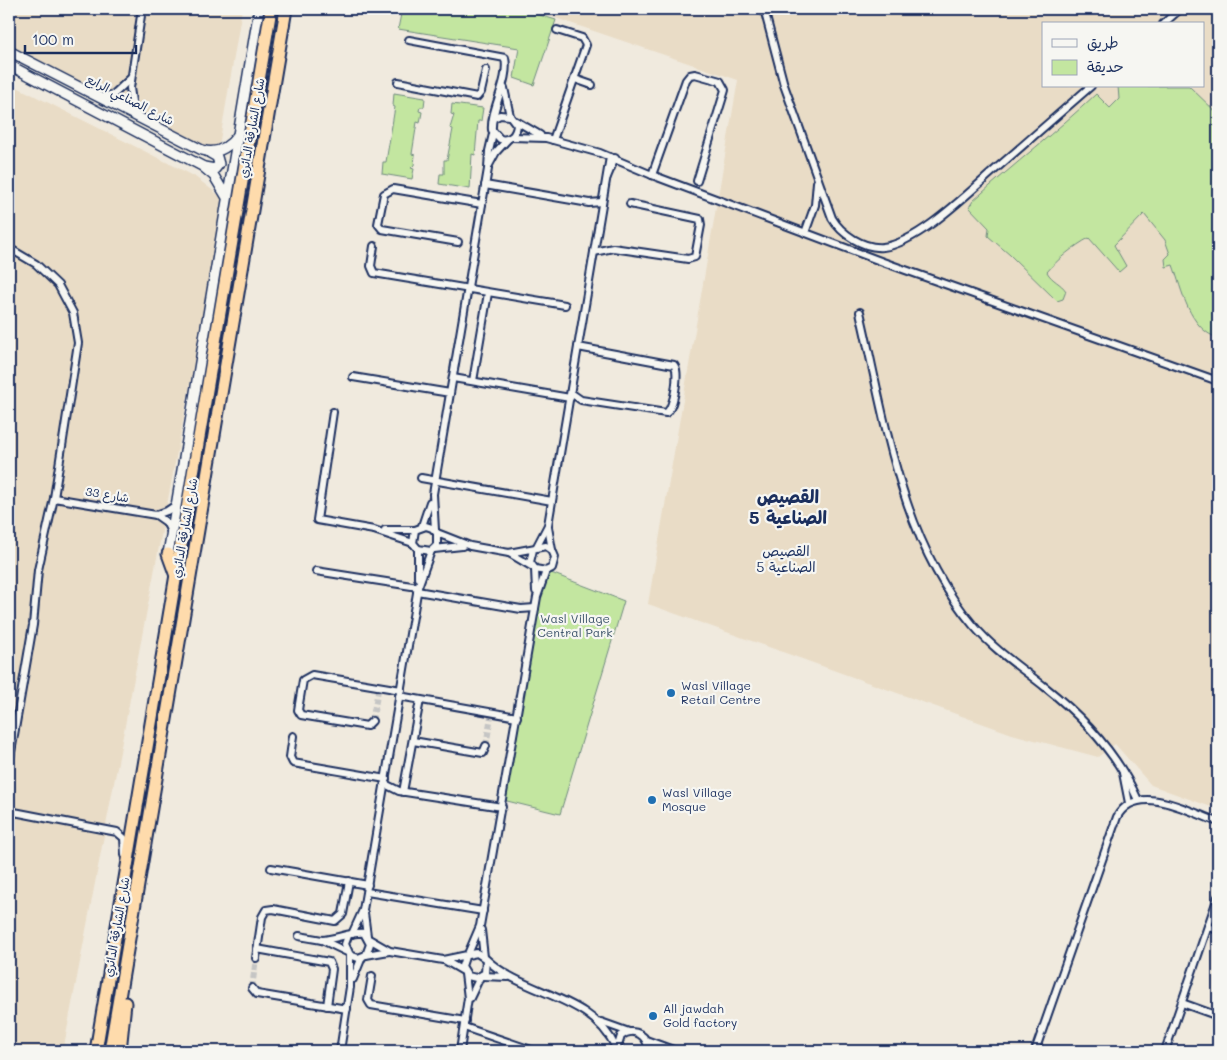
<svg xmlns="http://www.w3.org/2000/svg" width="1227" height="1060" viewBox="0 0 1227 1060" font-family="Mali,'Playpen Sans Arabic',sans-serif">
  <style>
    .built { fill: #e9dcc6; fill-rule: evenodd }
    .green { fill: #c3e6a0; stroke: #6f8a7f }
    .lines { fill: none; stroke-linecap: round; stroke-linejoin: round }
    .street-tunnel { stroke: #c5c5c4; stroke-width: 6; stroke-dasharray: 6 3; stroke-linecap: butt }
    .street-casing { stroke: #1b2f5e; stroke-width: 10 }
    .secondary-casing { stroke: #1b2f5e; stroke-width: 12 }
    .highway-casing { stroke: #1b2f5e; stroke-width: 15 }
    .street { stroke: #f6f6f2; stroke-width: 6 }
    .secondary { stroke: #f6f6f2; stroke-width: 9 }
    .highway { stroke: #fedbac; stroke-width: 11 }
    .poi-dot { fill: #1f6fb2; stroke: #f6f6f2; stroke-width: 2 }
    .labels { text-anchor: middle; stroke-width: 4.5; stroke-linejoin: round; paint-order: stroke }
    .street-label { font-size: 12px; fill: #1b2f5e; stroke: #f6f6f2 }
    .park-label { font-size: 12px; fill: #3d546b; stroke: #f6f6f2 }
    .poi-label { font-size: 12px; fill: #1b2f5e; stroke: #f6f6f2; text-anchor: start }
    .neighbourhood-label { font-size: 14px; fill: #1b2f5e; stroke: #f6f6f2 }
    .district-label { font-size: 18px; font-weight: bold; fill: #1b2f5e; stroke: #f6f6f2 }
  </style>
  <rect width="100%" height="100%" fill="#f0eade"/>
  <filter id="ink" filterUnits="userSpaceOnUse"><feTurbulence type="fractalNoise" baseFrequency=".02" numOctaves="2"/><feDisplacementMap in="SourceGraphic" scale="10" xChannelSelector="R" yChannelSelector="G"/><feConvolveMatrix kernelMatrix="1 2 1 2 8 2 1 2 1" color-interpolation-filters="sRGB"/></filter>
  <g filter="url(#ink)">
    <!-- built -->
    <g class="built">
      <polygon points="9,9 242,9 218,152 9,45"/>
      <path d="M529 9H1218V800L1214 808 1151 785 1115 744 1098 757 1012 734 648 604 738 80ZM1043 24H1203V86H1043Z"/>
      <polygon points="9,83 194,176 225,200 63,1051 9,1051"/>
    </g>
    <!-- green -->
    <g class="green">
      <polygon points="402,9 520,9 556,20 534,85 514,78 519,48 398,29"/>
      <path d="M1118 86H1189L1218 114V338C1189 329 1182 290 1173 265L1166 267 1165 259 1170 254 1165 240 1144 214 1114 245 1126 266 1119 272 1089 238C1074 246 1058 259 1047 272 1052 281 1061 283 1066 291L1063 299 1057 301 1010 255 988 236 989 228 969 207 973 201C1014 164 1057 131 1096 94L1110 108 1119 99Z"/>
      <polygon points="394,93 425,98 424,107 420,107 419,111 422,112 420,123 417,122 412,154 415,155 414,165 411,168 414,169 412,179 382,174 383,162 386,162 395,107 393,106"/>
      <polygon points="452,104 483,108 481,121 478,121 475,155 472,154 470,189 439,184 440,174 444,174 444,160 447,160 453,129 450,128 454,115 451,114"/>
      <polygon points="546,571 624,601 560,814 503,800"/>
    </g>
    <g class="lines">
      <!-- street-tunnel -->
      <g class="street-tunnel">
        <polyline points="372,721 378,691"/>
        <polyline points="486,746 491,716"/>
        <polyline points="252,988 256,958"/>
      </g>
      <!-- street casing -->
      <g class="street-casing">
        <g id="street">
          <path d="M764 9 784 85 832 218C841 234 864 249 883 247 919 243 971 190 998 167 1029 140 1060 113 1091 86"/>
          <polyline points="1163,24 1180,9"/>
          <path d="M409 40 505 58C510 80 490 110 492 130L500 139C510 141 516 135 517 125L510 116 500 115 494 118"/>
          <polyline points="575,79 592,85"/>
          <polyline points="398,82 477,97 481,92 486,70"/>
          <polyline points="504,88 510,116"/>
          <polyline points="99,98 114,94 130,79"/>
          <polyline points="134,115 130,88 142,9"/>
          <polyline points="516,121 540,135"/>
          <polyline points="512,137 546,138 600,153 652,175 883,262 1218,381"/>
          <polyline points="553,140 586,45 582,38 557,30"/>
          <polyline points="489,165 496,152 508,139"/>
          <polyline points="652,175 686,80 690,75 695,74 720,81 725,90 697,181"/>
          <polyline points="607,177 615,158"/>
          <polyline points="485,185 589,203 602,202"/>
          <polyline points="805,233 815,205 817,182"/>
          <polyline points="458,242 382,229 378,224 384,194 393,189 482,204"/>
          <polyline points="374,246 371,266 374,273 565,305"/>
          <polyline points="9,248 36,264 58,285 73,313 78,343 54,498 38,570 33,625 9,764"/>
          <polyline points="594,252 613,248 688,259 695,257 701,225 700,219 630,204"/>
          <path d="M860 312C885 418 900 539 973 625 994 650 1020 667 1045 687 1083 717 1118 755 1138 800"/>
          <polyline points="353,377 450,393"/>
          <polyline points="453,378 570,398"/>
          <polyline points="473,381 488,293"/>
          <path d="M571 393 581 400 666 413C674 409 680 371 674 365L578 347"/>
          <polyline points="333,412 317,520 374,530 413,543"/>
          <polyline points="421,478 552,501"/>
          <polyline points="54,498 156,515 167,511 176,505"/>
          <polyline points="156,515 166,522 171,532"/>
          <polyline points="422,526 430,502"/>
          <polyline points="548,527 552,550"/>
          <polyline points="385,530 415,530 426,526 432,528 437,533 437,545 431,551 418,549 413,543 415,530"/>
          <polyline points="435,530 433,494 488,169 489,151 493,134"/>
          <polyline points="437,533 470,546 509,553 531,566"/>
          <polyline points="536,548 548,525 610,157"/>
          <polyline points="418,549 418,578"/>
          <polyline points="434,549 462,546"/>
          <polyline points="509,553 546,546 552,550 555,557 552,568 546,571 535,569 530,562 533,550"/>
          <polyline points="535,569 536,591"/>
          <polyline points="316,571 418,587"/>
          <polyline points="417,591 521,609 535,608"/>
          <polyline points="399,696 517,717"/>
          <polyline points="372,721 367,726 301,715 298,710 303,680 312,675 401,690"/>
          <polyline points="293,736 290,757 293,763 386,779"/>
          <polyline points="413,741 483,753 486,746"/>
          <polyline points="1123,773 1129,803"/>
          <polyline points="385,784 399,791 502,807"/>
          <polyline points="403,792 420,700"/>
          <polyline points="9,811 117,832 124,838 125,855"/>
          <polyline points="271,868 368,885"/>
          <polyline points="367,892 483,911"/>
          <polyline points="364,913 367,936"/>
          <polyline points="1208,927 1218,930"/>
          <polyline points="481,930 484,957"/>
          <polyline points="352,934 363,910 418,587 431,551"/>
          <polyline points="299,936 322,940 347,952"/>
          <polyline points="369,939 390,951 443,960 477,953 486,959 485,973 476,978 468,976 462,966 465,957"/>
          <path d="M322 940C335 939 355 931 364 933L370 944 366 955 358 958 350 955 345 944 348 936"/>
          <polyline points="257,949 329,962 332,969 327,1006"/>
          <polyline points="468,954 480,926 537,597 546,571"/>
          <polyline points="366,955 389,951"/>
          <polyline points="256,958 262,917 266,910 273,909 335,921 343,914 349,881"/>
          <polyline points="444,960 463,971"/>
          <path d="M487 960C526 996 592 995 616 1048"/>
          <polyline points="372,976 368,1000 371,1005 465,1021"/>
          <polyline points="482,976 508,977"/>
          <polyline points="353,979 362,957"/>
          <polyline points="252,988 257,994 347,1009"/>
          <polyline points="470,998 480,977"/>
          <polyline points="1182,1003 1218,1016"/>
          <polyline points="601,1022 629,1032"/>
          <polyline points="464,1027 534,1051"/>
          <polyline points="646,1040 676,1051"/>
          <path d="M617 1049 621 1036C634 1026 649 1036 648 1051"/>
          <polyline points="340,1051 350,987 350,955"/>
          <polyline points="460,1051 468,998 465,974"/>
          <path d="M1035 1051 1117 817C1137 781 1190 812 1218 822"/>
          <polyline points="1165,1051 1218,897"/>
        </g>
      </g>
      <!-- secondary casing -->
      <g class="secondary-casing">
        <g id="secondary">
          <path d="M9 51 202 150C217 155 229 147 238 135"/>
          <polyline points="9,65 202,166 214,176 226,196"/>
          <polyline points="204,167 215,169 219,164 217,157 210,153"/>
          <polyline points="168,554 259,9"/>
        </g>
      </g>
      <!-- highway casing -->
      <g class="highway-casing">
        <g id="highway">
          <polyline points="168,554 176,576"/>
          <polyline points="96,1051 271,9"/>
          <polyline points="110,1051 286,9"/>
          <polyline points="120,1051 125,1003"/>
        </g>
      </g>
      <!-- street -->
      <use href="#street" class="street"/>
      <!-- secondary -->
      <use href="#secondary" class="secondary"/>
      <!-- highway -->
      <use href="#highway" class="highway"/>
    </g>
  </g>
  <!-- markers -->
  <g class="poi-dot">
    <circle cx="671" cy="693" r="5"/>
    <circle cx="652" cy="800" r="5"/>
    <circle cx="653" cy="1016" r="5"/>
  </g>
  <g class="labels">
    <!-- street labels -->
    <g class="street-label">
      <text transform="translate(130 100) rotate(27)" y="4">شارع الصناعي الرابع</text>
      <text transform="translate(252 128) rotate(-80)" y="4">شارع الشارقة الدائري</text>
      <text transform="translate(107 495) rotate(9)" y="4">شارع 33</text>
      <text transform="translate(185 528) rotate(-80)" y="4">شارع الشارقة الدائري</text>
      <text transform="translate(117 927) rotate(-80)" y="4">شارع الشارقة الدائري</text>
    </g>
    <!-- park labels -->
    <g class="park-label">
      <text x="575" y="623">Wasl Village<tspan x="575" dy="14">Central Park</tspan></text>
    </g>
    <!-- poi labels -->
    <g class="poi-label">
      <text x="681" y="690">Wasl Village<tspan x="681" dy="14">Retail Centre</tspan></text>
      <text x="662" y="797">Wasl Village<tspan x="662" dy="14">Mosque</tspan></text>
      <text x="663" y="1013">All jawdah<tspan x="663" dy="14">Gold factory</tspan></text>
    </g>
    <!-- neighbourhood labels -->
    <g class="neighbourhood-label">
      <text x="786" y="556">القصيص<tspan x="786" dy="16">الصناعية 5</tspan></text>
    </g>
    <!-- district labels -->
    <g class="district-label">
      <text x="788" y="503">القصيص<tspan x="788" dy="21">الصناعية 5</tspan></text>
    </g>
  </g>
  <!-- margin -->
  <rect width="1227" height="1060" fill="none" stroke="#f6f6f2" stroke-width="30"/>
  <rect x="15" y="15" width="1197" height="1030" fill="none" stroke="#1b2f5e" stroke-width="2" filter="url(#ink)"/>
  <!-- legend -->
  <rect x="1042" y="22" width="162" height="65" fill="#f6f6f2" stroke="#9ea6b7"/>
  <rect x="1052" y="39" width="25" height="8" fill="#f6f6f2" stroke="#9ea6b7"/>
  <text x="1087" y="48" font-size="15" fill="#1b2f5e">طريق</text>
  <rect x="1052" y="60" width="25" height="15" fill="#c3e6a0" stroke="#9ea6b7"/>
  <text x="1087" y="72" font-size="15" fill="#1b2f5e">حديقة</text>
  <!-- scale -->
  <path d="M25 45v8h111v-8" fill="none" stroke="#1b2f5e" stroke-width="2.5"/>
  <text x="32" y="45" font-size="15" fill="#1b2f5e" stroke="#f6f6f2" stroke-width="4" paint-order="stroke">100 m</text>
</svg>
